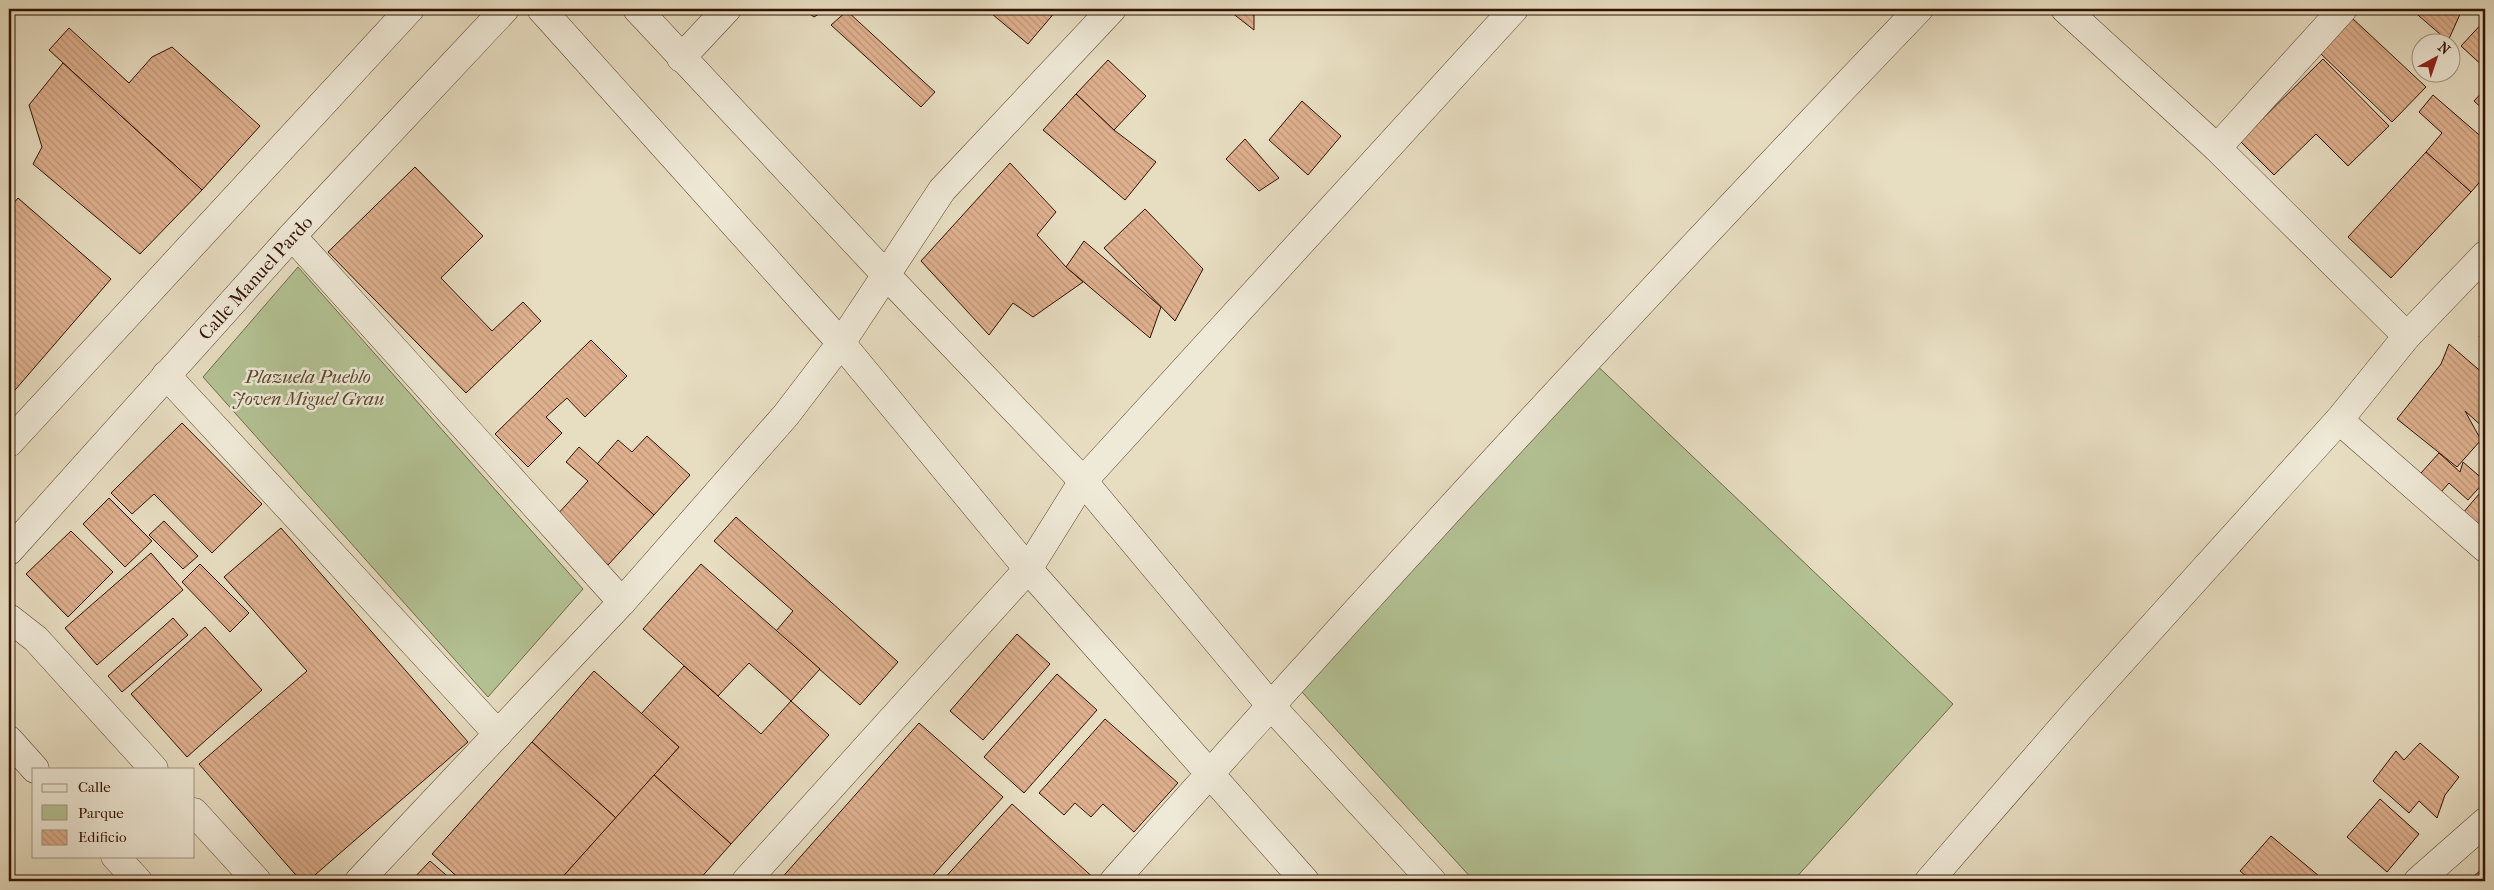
<svg xmlns="http://www.w3.org/2000/svg" width="2494" height="890" viewBox="0 0 2494 890" font-family="'IM FELL French Canon',serif">
  <style>
    .green { fill: #b3c294; stroke: #726a4a }
    .building { fill: url(#building-back-hatch); stroke: #311201 }
    .lines { fill: none; stroke-linecap: round; stroke-linejoin: round }
    .minor-casing { stroke: #5e4531; stroke-width: 29 }
    .tertiary-casing { stroke: #5e4531; stroke-width: 29 }
    .minor { stroke: #efe9d7; stroke-width: 28 }
    .tertiary { stroke: #efe9d7; stroke-width: 28 }
    .labels { text-anchor: middle; stroke-width: 5; stroke-linejoin: round; paint-order: stroke }
    .street-label { font-size: 19px; fill: #311201; stroke: #efe9d7 }
    .park-label { font-size: 19px; font-style: italic; fill: #58472d; stroke: #efe9d7 }
  </style>
  <defs>
    <pattern id="building-back-hatch" width="6" height="6" patternUnits="userSpaceOnUse" patternTransform="scale(1.25)"><rect width="6" height="6" fill="#deb08e"/><path d="M-1 5l2 2M0 0l6 6M5-1l2 2" fill="none" stroke="#bf9679"/></pattern>
  </defs>
  <rect width="100%" height="100%" fill="#e7ddc1"/>
  <filter id="stains"><feTurbulence type="fractalNoise" baseFrequency=".004" numOctaves="4"/><feColorMatrix values="0 0 0 0 .2 0 0 0 0 .09 0 0 0 0 .02 0 0 0 .5 -.17"/></filter>
  <radialGradient id="worn" r=".72"><stop offset=".6" stop-color="#630" stop-opacity="0"/><stop offset="1" stop-color="#630" stop-opacity=".3"/></radialGradient>
  <!-- green -->
  <g class="green">
    <polygon points="298,267 583,589 488,697 203,377"/>
    <polygon points="1587,356 1953,704 1793,881 1474,881 1292,681"/>
  </g>
  <!-- building -->
  <g class="building">
    <polygon points="803,9 827,9 814,17"/>
    <polygon points="986,9 1053,9 1056,11 1028,44"/>
    <polygon points="1227,9 1254,9 1254,30"/>
    <polygon points="2082,9 2098,9 2091,16"/>
    <polygon points="2411,9 2457,9 2461,12 2448,41"/>
    <polygon points="847,11 935,92 921,107 831,25"/>
    <polygon points="2351,17 2426,87 2392,122 2319,52"/>
    <polygon points="2485,20 2485,68 2461,46"/>
    <polygon points="69,28 129,83 152,57 172,47 260,126 202,190 49,50"/>
    <polygon points="2323,59 2389,126 2348,166 2316,134 2274,175 2240,141"/>
    <polygon points="1108,60 1146,96 1114,130 1076,94"/>
    <polygon points="63,63 202,190 140,254 33,164 42,147 29,105"/>
    <polygon points="2485,89 2485,111 2474,101"/>
    <polygon points="1076,94 1114,130 1156,162 1125,200 1043,130"/>
    <polygon points="2433,95 2485,140 2485,176 2471,192 2426,152 2442,133 2419,112"/>
    <polygon points="1302,101 1341,136 1308,175 1269,140"/>
    <polygon points="1245,139 1279,178 1259,191 1226,159"/>
    <polygon points="2426,152 2471,192 2391,278 2348,237"/>
    <polygon points="1010,163 1056,212 1037,235 1066,267 1083,282 1033,317 1013,303 989,335 921,261"/>
    <polygon points="415,167 483,236 441,278 492,331 523,302 541,321 466,393 328,252"/>
    <polygon points="18,198 111,279 9,397 9,209"/>
    <polygon points="1145,209 1203,269 1175,321 1104,248"/>
    <polygon points="1084,241 1161,307 1150,338 1066,267"/>
    <polygon points="2485,319 2485,343 2479,337"/>
    <polygon points="591,340 627,376 585,417 567,398 546,417 562,433 528,467 495,434"/>
    <polygon points="2449,344 2485,375 2485,429 2465,411 2481,440 2457,467 2397,419 2441,364"/>
    <polygon points="182,423 262,504 212,553 154,494 132,514 111,493"/>
    <polygon points="647,436 690,475 654,515 597,464 618,440 632,452"/>
    <polygon points="579,447 654,515 608,565 555,517 588,481 566,462"/>
    <polygon points="2439,453 2460,472 2463,462 2485,481 2468,500 2449,483 2433,501 2412,483"/>
    <polygon points="2485,487 2485,544 2457,520"/>
    <polygon points="109,498 152,541 125,567 83,524"/>
    <polygon points="736,517 898,662 860,705 776,631 793,611 714,541"/>
    <polygon points="164,521 198,556 183,569 149,535"/>
    <polygon points="281,528 468,742 308,881 301,881 199,764 307,671 224,577"/>
    <polygon points="71,531 113,572 68,617 26,574"/>
    <polygon points="151,553 183,590 97,665 65,628"/>
    <polygon points="200,564 249,613 230,632 182,582"/>
    <polygon points="701,564 820,669 791,701 749,663 718,696 643,629"/>
    <polygon points="173,618 188,635 122,692 108,676"/>
    <polygon points="205,627 262,690 187,757 131,694"/>
    <polygon points="1017,634 1050,664 983,740 950,711"/>
    <polygon points="684,666 761,734 791,701 829,735 731,844 654,775 679,747 641,714"/>
    <polygon points="594,671 679,747 616,818 532,742"/>
    <polygon points="1057,674 1097,710 1024,793 984,757"/>
    <polygon points="1105,719 1178,783 1134,832 1103,804 1091,817 1075,803 1064,815 1039,793"/>
    <polygon points="919,723 1003,797 928,881 779,881"/>
    <polygon points="532,742 616,818 559,881 462,881 432,854"/>
    <polygon points="2420,743 2459,777 2445,795 2437,818 2419,801 2409,813 2373,781 2396,751 2404,760"/>
    <polygon points="654,775 731,844 698,881 559,881"/>
    <polygon points="2380,799 2419,834 2387,872 2347,837"/>
    <polygon points="1012,804 1097,881 942,881"/>
    <polygon points="2271,836 2325,881 2252,881 2240,871"/>
    <polygon points="430,861 453,881 411,881"/>
    <polygon points="2485,866 2485,881 2471,879"/>
  </g>
  <g class="lines">
    <!-- minor casing -->
    <g class="minor-casing">
      <g id="minor">
        <polyline points="541,9 841,343 1028,569 1305,881"/>
        <polyline points="637,9 887,276 1083,481 1271,706 1432,881"/>
        <polyline points="2065,9 2217,148 2407,336"/>
        <polyline points="681,58 727,9"/>
        <polyline points="2217,148 2343,9"/>
        <polyline points="292,236 622,602"/>
        <polyline points="166,375 498,734"/>
        <polyline points="2339,420 2485,548"/>
        <polyline points="359,881 622,602 786,415 841,343 942,190 1112,9"/>
        <polyline points="746,881 1028,569 1083,481 1514,9"/>
        <path d="M1114 881C1377 585 1645 294 1919 9"/>
        <polyline points="1929,881 2080,707 2339,420 2407,336 2485,255"/>
        <polyline points="2418,881 2485,822"/>
      </g>
    </g>
    <!-- tertiary casing -->
    <g class="tertiary-casing">
      <g id="tertiary">
        <polyline points="9,443 410,9"/>
        <path id="s1" d="M9 551 292 236 505 9"/>
        <polyline points="9,618 36,639 154,769"/>
        <polyline points="9,740 35,769"/>
        <polyline points="194,812 257,881"/>
        <polyline points="115,856 138,881"/>
      </g>
    </g>
    <!-- minor -->
    <use href="#minor" class="minor"/>
    <!-- tertiary -->
    <use href="#tertiary" class="tertiary"/>
  </g>
  <g class="labels">
    <!-- street labels -->
    <g class="street-label">
      <text dy="7" stroke="none"><textPath href="#s1" startOffset="368">Calle Manuel Pardo</textPath></text>
    </g>
    <!-- park labels -->
    <g class="park-label">
      <text x="308" y="383">Plazuela Pueblo<tspan x="308" dy="22">Joven Miguel Grau</tspan></text>
    </g>
  </g>
  <!-- margin -->
  <rect width="2494" height="890" fill="none" stroke="#e7ddc1" stroke-width="30"/>
  <rect x="10" y="10" width="2474" height="870" fill="none" stroke="#311201" stroke-width="2.5"/>
  <rect x="15" y="15" width="2464" height="860" fill="none" stroke="#311201"/>
  <!-- legend -->
  <rect x="32" y="768" width="162" height="90" fill="#efe9d7" stroke="#a39381"/>
  <rect x="42" y="784" width="25" height="8" fill="#efe9d7" stroke="#a39381"/>
  <text x="78" y="792" font-size="15" fill="#311201">Calle</text>
  <rect x="42" y="805" width="25" height="15" fill="#b3c294" stroke="#a39381"/>
  <text x="78" y="818" font-size="15" fill="#311201">Parque</text>
  <rect x="42" y="830" width="25" height="15" fill="url(#building-back-hatch)" stroke="#a39381"/>
  <text x="78" y="842" font-size="15" fill="#311201">Edificio</text>
  <!-- north arrow -->
  <g transform="translate(2436 58) rotate(40)"><circle r="24" fill="#efe9d7" stroke="#a39381"/>
  <path d="M0-4L9 19L0 12L-9 19Z" fill="#8f2418"/>
  <text y="-8" font-size="14" font-weight="bold" text-anchor="middle" fill="#311201">N</text>
  </g>
  <rect width="100%" height="100%" filter="url(#stains)"/>
  <rect width="100%" height="100%" fill="url(#worn)"/>
</svg>
